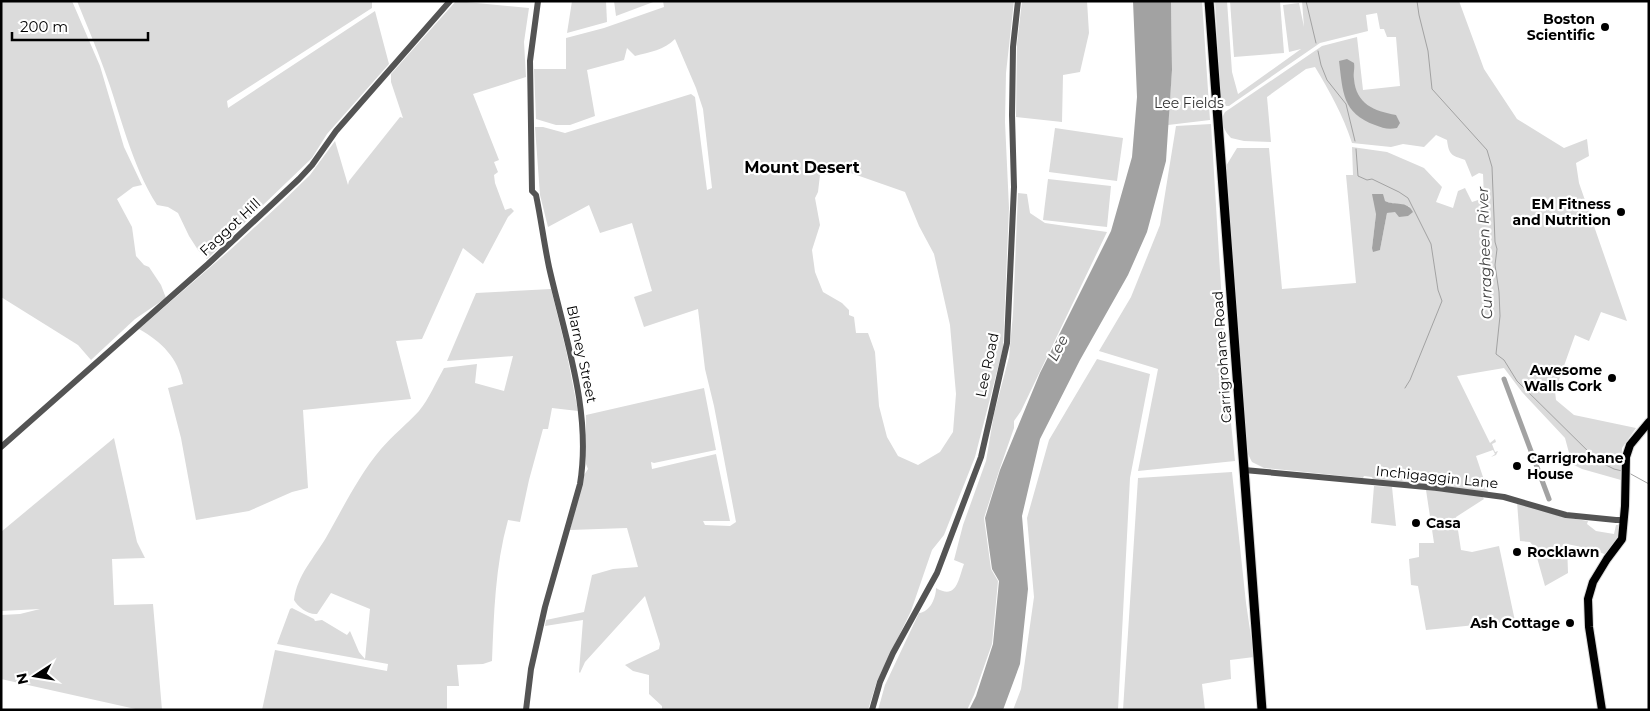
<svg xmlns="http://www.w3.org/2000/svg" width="1650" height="711" viewBox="0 0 1650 711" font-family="Montserrat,sans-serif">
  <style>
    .green { fill: #dbdbdb; fill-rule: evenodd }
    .water { fill: #a2a2a2 }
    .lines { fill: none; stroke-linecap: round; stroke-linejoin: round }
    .stream { stroke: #a2a2a2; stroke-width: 1 }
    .canal { stroke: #a2a2a2; stroke-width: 5 }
    .major-casing { stroke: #dbdbdb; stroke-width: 10 }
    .highway-casing { stroke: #dbdbdb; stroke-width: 11 }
    .minor { stroke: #545454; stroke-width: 6 }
    .major { stroke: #000; stroke-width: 8 }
    .highway { stroke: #000; stroke-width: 9 }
    .poi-dot { fill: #000; stroke: #fff; stroke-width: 2 }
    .labels { text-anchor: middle; stroke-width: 4.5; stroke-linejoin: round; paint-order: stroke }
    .poi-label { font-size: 14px; font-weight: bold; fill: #000; stroke: #fff; text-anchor: end }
    .park-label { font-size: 14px; fill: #323232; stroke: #fff }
    .street-label { font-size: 14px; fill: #000; stroke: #fff }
    .water-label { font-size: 15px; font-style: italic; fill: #434343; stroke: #fff }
    .quarter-label { font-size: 16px; font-weight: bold; fill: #000; stroke: #fff }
  </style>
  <rect width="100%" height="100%" fill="#fff"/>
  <!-- green -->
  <g class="green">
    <polygon points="1,1 72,1 100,66 124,147 142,185 133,187 117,199 132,227 136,256 144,265 149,267 161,285 166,298 135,319 91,360 78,345 1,297"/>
    <path d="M77 1H372V8L227 101 228 108 375 11 389 64 327 134 312 158 207 259 198 250 189 236 178 213 168 207 157 205C131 164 121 115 104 69 96 46 86 24 77 1Z"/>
    <path d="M456 1 529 8 524 42 526 77 473 94 499 160 494 162 498 172 494 175 495 183 505 210 511 208 514 211 508 217 483 264 463 248 422 339 396 341 411 399 303 410 308 488 292 492 249 511 196 520 181 438 168 388 183 384C178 358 162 342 139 329L230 250 279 205 310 175 335 141 348 185 349 181 400 117 403 118 391 82V74Z"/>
    <polygon points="572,1 606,1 607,22 567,33"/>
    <polygon points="614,1 656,1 616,16"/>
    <path d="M663 1H1014L1006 73 1005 122 1009 208 1003 348 975 457 944 535 932 550 911 611 877 681 868 710H662V706L649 694V675L633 671 625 665 659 649 660 644 645 596 585 662 580 673 579 672 583 620 545 626 546 620 584 612 592 575 613 569 638 567 627 528 570 530 584 475 588 469 586 464V415L704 388 716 450 654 463 651 462 652 469 716 454 730 521H703L705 525 730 526 736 522 714 406 705 369 698 309 644 327 634 297 652 291 632 223 600 233 589 205 548 227 540 195 535 127H543L565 133 691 94 695 97 707 190 712 188 703 109 696 88 675 39C664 50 650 52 635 56L627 48 624 60 587 70 595 116 570 125H556L536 119 534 69H566V38L604 28 664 7ZM848 172 905 192 919 226 934 254 950 325 956 394 953 432 940 452 918 465 898 456 887 437 879 406 875 352 868 333H856L854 317 849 315V310L842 303 823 292 815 272 812 250 820 225 815 198 818 192 820 175Z"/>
    <polygon points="1022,1 1087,1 1089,33 1080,72 1063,75 1062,122 1016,117 1017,44"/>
    <polygon points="1171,1 1202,1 1210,120 1168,125 1172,70"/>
    <path d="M1215 1H1227L1232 72 1238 94 1301 49 1289 52 1283 5 1299 3 1304 27 1302 1H1459L1484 69 1517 119 1564 148 1587 139 1589 156 1576 163 1579 183 1627 321 1601 312 1589 341 1575 335 1555 391 1556 400 1574 415 1636 428 1622 448 1621 480 1582 469 1572 464 1565 438 1522 392 1504 368 1457 376 1490 443 1495 439 1496 442 1492 444 1495 452 1498 451 1496 455 1491 457 1495 454 1493 450 1476 456 1488 492 1373 480 1372 477 1364 476 1363 478 1264 468 1252 462 1247 452 1226 166 1237 148H1269L1282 289 1356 283 1346 175H1353L1352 147 1387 152 1424 168 1442 187 1436 202 1453 208 1458 191 1465 188 1472 202 1484 198 1483 174 1479 173 1472 177 1465 160C1451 155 1449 155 1447 140L1436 135 1424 147 1403 144 1391 147 1352 143C1343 115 1330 92 1315 67L1306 69 1267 97 1271 142 1244 141 1231 138C1224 131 1219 121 1225 112L1322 46 1357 37 1363 90 1400 86 1396 37H1387L1384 29H1380L1377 13 1366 15 1368 31 1320 43 1236 101 1229 106H1222L1221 99ZM1385 201C1393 205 1402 203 1410 207L1387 213 1380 250 1372 248 1376 214Z"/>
    <polygon points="1230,1 1280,1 1284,53 1234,57"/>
    <polygon points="1211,124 1227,385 1235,461 1138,471 1158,369 1099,351 1131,297 1160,225 1176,126"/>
    <polygon points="1055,128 1123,138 1117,181 1049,172"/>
    <polygon points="1048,179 1111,186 1107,227 1043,220"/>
    <path d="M1018 193 1027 194 1030 213 1045 223 1107 232 1021 411 1014 421V428L1000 468 984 518 991 569 998 581 992 644 974 695 967 710H878L885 685 919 613C930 612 936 598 936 588 957 600 958 580 964 564L954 560 963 525 986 461 994 414 1009 357 1013 314Z"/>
    <path d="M551 289 566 350 578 411 552 408 548 429H543L529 480 520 522 508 520C495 567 494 613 492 661L483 664 457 665 459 686H447V710H262L275 650 387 671 388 664 277 644 290 609 292 608 314 619 315 621 322 620 347 635 350 631 359 652 365 659 370 609 331 593 317 614C308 615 298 607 294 600 297 575 315 557 327 536 344 506 359 475 381 449 393 435 407 424 419 411 429 399 436 382 444 368L477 364 475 383 504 391 513 356 447 361 476 293Z"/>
    <polygon points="1097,359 1150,374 1130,478 1118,710 1013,710 1021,689 1034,597 1027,518 1049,440"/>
    <polygon points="114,438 137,542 145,558 112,559 114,605 153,604 162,710 140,710 1,679 1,615 20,614 40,609 1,611 1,532"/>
    <polygon points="1232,472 1246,603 1254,657 1230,660 1231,679 1202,684 1205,710 1123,710 1138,478"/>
    <polygon points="1374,486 1392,487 1396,526 1371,523"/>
    <polygon points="1426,490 1481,495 1484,499 1456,517 1461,550 1472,552 1499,546 1515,621 1426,630 1418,586 1411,585 1409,559 1419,557 1419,543 1434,543"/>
    <polygon points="1517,502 1563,517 1588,521 1587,524 1596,531 1614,534 1616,525 1620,525 1619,538 1607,555 1591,549 1567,544 1568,573 1545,586 1534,547 1530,542 1520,541"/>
  </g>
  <!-- water -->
  <g class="water">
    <polygon points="1133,1 1171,1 1172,70 1166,161 1147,232 1128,275 1080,360 1040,439 1022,516 1028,589 1020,664 1003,710 969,710 976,696 993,644 999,581 992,569 985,518 1000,470 1040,373 1111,231 1132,157 1137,97"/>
    <path d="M1347 59 1354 63C1355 69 1353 73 1354 79 1356 104 1374 111 1396 115L1400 123 1397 128C1388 130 1383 128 1375 125 1342 113 1343 92 1339 61Z"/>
    <path d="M1372 194H1383L1385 201C1395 206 1407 200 1413 212L1408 216 1399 217 1395 212 1387 213 1380 250 1373 252 1372 248 1376 214Z"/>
  </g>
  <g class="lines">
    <!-- stream -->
    <g class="stream">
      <polyline points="1306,1 1316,43"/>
      <polyline points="1417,1 1419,15 1428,51 1432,89 1487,150 1492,167 1495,242 1497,249 1495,265 1499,292 1500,316 1496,354 1504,360 1517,381 1598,461 1614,469 1622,471"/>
      <polyline points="1318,51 1321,65 1327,80 1346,104 1355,141"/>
      <polyline points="1356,149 1358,176 1367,180 1372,179 1399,192 1408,198 1431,244 1438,290 1442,301 1410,380 1405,388"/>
      <polyline points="1629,473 1649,484"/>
    </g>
    <!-- canal -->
    <polyline class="canal" points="1504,379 1549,499"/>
    <!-- major casing -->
    <g class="major-casing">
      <polyline id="major" points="1602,710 1589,627 1588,599 1593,582 1607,559 1622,539 1625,506 1626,457 1630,445 1649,422"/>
    </g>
    <!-- highway casing -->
    <g class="highway-casing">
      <polyline id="highway" points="1209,1 1262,710"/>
    </g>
    <!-- minor -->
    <g class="minor">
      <polyline points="1,447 208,264 299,179 312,165 336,131 450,1"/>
      <polyline points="1244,470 1437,488 1504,497 1566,515 1616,520 1624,520"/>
      <path d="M526 710 531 669 545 607 580 484C592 411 565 338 549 267 544 243 541 219 536 195L532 191 530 61 538 1"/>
      <polyline points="872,710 880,682 893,653 937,573 981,457 1007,343 1014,187 1012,115 1013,47 1018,1"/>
    </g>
    <!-- major -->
    <use href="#major" class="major"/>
    <!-- highway -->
    <use href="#highway" class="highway"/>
  </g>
  <!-- markers -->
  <g class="poi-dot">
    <circle cx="1605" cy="27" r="5"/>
    <circle cx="1621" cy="212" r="5"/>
    <circle cx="1612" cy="378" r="5"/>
    <circle cx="1517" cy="466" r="5"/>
    <circle cx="1416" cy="523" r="5"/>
    <circle cx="1517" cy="552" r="5"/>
    <circle cx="1570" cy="623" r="5"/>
  </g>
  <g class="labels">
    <!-- poi labels -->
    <g class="poi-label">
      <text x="1595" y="24">Boston<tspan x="1595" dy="16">Scientific</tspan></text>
      <text x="1611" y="209">EM Fitness<tspan x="1611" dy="16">and Nutrition</tspan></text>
      <text x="1602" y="375">Awesome<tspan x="1602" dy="16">Walls Cork</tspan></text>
      <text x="1527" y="463" text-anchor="start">Carrigrohane<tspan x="1527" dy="16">House</tspan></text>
      <text x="1426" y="528" text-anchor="start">Casa</text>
      <text x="1527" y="557" text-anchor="start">Rocklawn</text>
      <text x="1560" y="628">Ash Cottage</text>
    </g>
    <!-- park labels -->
    <g class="park-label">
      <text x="1189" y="108">Lee Fields</text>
    </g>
    <!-- street labels -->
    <g class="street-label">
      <text transform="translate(230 227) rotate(-43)" y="5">Faggot Hill</text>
      <text transform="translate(582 354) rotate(78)" y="5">Blarney Street</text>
      <text transform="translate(1222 357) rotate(-94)" y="5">Carrigrohane Road</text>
      <text transform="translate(987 365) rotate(-78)" y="5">Lee Road</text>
      <text transform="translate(1437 477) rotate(6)" y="5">Inchigaggin Lane</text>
    </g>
    <!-- water labels -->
    <g class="water-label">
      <text transform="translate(1485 253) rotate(-92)" y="5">Curragheen River</text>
      <text transform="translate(1058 348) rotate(-63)" y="5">Lee</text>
    </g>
    <!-- quarter labels -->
    <g class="quarter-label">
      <text x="802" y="173">Mount Desert</text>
    </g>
  </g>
  <!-- border -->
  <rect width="1650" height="711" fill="none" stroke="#000000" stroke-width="5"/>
  <!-- north arrow -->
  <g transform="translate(35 676) rotate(258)" stroke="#ffffff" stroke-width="4" paint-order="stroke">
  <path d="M0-4L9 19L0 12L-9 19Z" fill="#000000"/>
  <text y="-8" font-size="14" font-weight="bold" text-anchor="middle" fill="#000000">N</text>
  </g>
  <!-- scale -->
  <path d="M12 32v8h136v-8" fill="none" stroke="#000000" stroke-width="2.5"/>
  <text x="20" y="32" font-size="15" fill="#000000" stroke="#ffffff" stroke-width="4" paint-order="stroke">200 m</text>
</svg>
